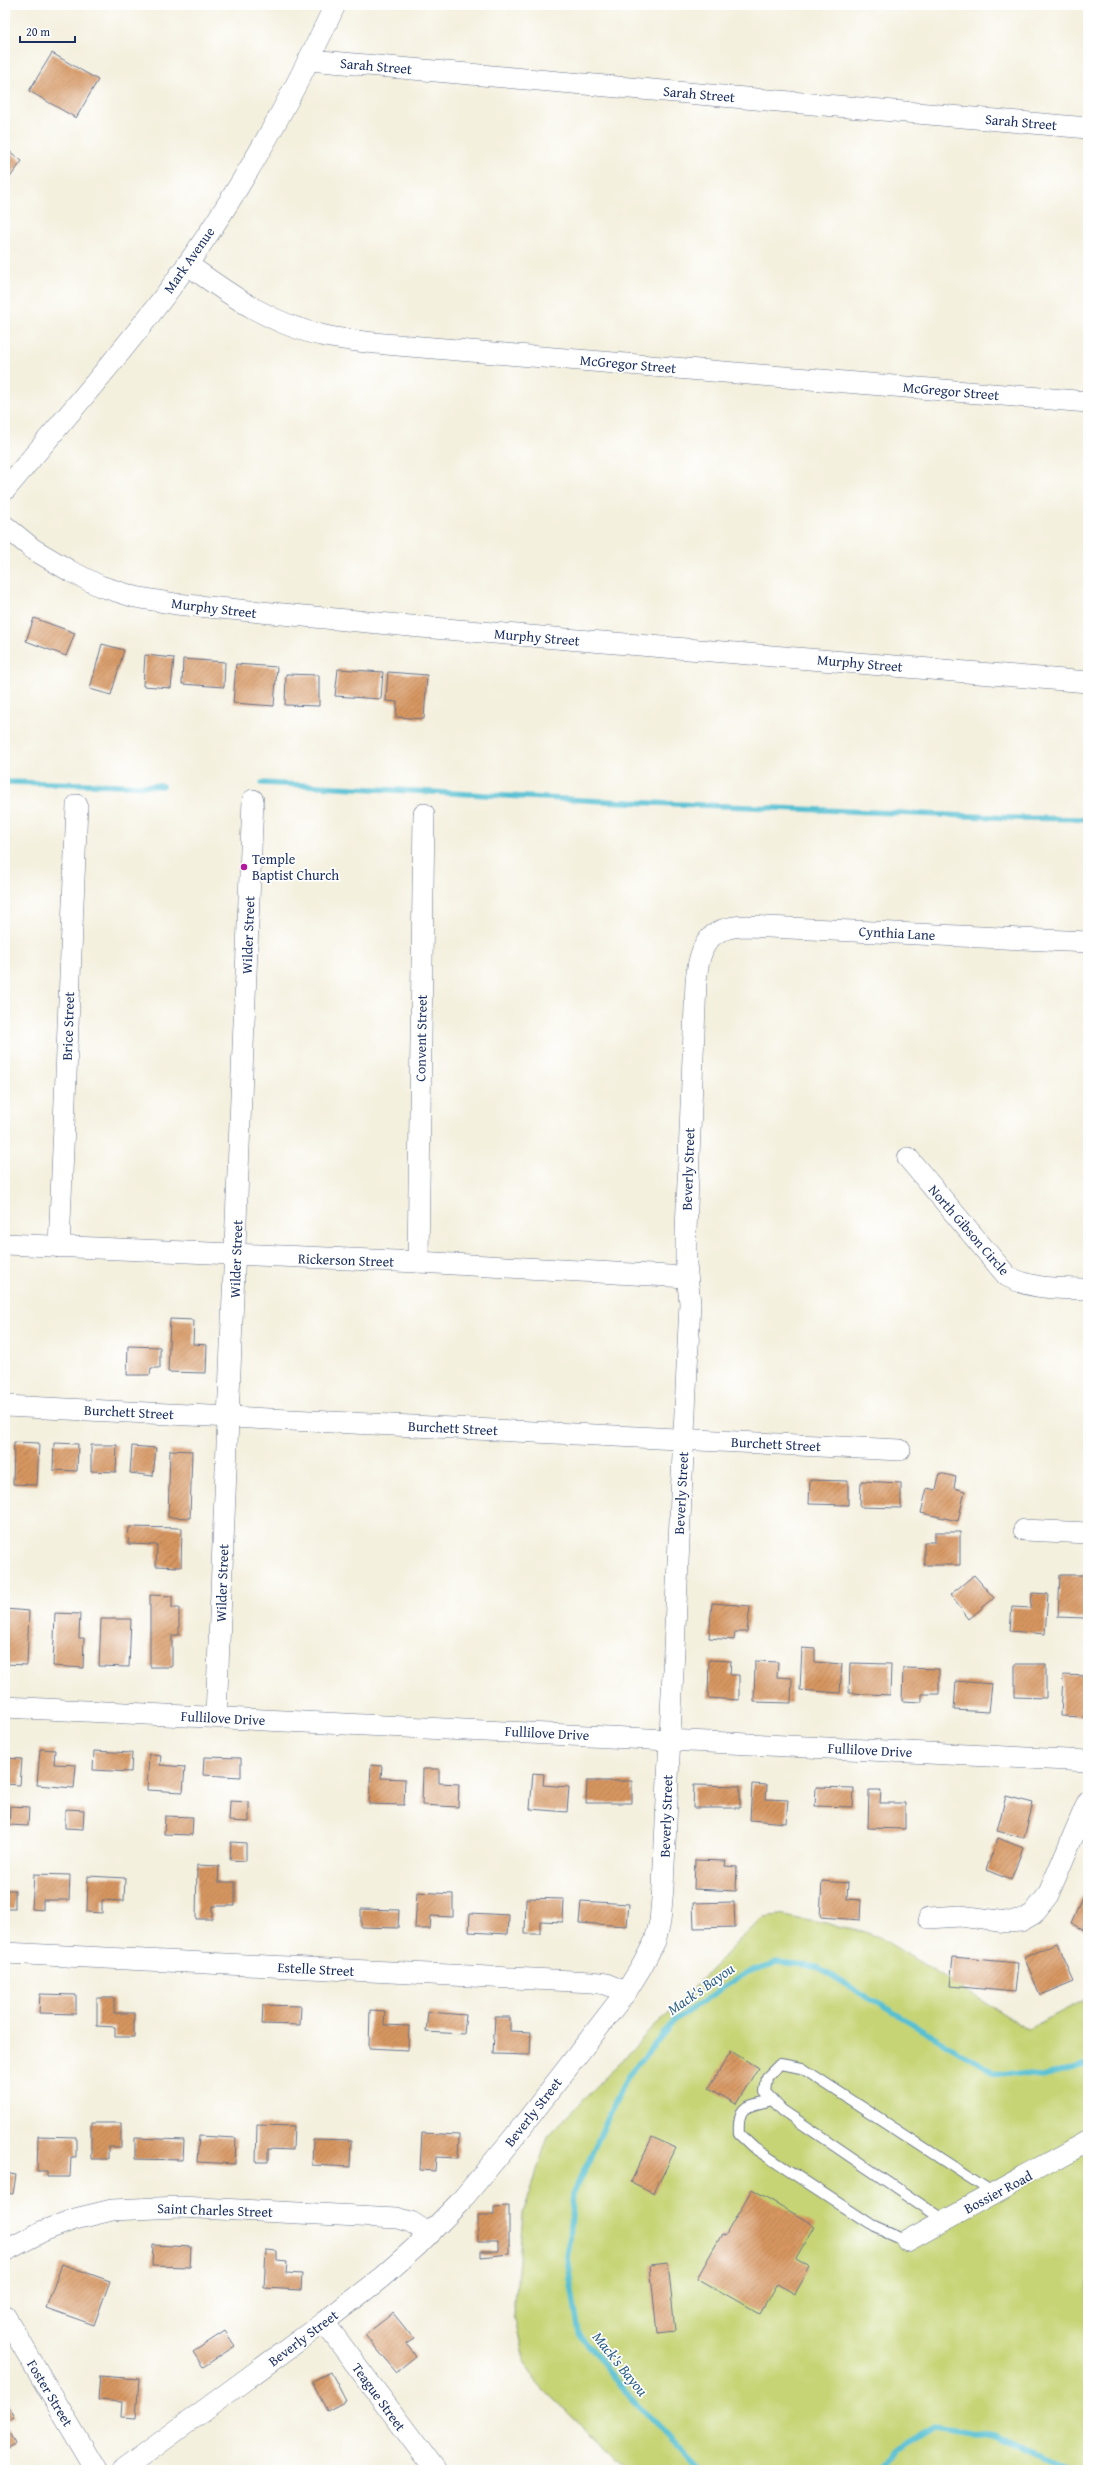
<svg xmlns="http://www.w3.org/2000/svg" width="1093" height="2475" viewBox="0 0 1093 2475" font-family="'Gentium Book Plus',serif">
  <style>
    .grass { fill: #c6d475; stroke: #70826a }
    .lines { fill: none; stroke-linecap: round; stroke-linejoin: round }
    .stream { stroke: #56c0d2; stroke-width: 5.5 }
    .building { fill: url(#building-hatch) }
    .lane-casing { stroke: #67738b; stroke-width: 12 }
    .street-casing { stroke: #67738b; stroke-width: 22 }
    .lane { stroke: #fff; stroke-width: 10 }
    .street { stroke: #fff; stroke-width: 21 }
    .poi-dot { fill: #b5179e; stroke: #fff; stroke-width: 1.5 }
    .labels { text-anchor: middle; stroke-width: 3.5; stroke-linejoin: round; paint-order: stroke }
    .street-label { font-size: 14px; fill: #1b2f5e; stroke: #fff }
    .poi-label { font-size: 14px; fill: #1b2f5e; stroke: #fff; text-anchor: start }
    .water-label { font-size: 15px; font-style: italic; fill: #306287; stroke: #fff }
  </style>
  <defs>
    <pattern id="building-hatch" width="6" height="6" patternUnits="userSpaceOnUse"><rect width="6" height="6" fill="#d79660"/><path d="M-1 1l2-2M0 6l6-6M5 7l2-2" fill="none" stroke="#ae7b52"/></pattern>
  </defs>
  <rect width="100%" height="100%" fill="#fff"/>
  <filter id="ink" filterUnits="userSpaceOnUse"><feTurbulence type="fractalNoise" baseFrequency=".025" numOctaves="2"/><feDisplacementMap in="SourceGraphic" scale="8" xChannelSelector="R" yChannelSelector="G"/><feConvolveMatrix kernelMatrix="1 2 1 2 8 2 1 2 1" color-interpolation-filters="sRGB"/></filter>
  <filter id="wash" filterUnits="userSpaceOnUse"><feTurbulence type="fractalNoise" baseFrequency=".012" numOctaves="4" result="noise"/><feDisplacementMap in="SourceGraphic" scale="16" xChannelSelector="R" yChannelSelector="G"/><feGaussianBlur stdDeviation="0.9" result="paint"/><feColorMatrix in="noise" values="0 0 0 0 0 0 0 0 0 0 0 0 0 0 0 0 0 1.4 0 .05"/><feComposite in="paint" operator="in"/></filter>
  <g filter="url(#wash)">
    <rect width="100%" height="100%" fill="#f4f0de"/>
    <!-- grass -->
    <polygon class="grass" points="779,1915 858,1930 879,1937 1028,2029 1088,1998 1088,2470 628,2470 547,2393 535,2380 524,2359 514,2315 523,2214 548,2136 762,1917"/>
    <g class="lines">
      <!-- stream -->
      <g class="stream">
        <polyline points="5,782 162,786"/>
        <polyline points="262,783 602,801 1016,818 1088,819"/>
        <polyline points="700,2470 626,2392 579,2333 567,2259 573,2194 627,2077 675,2020 747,1972 776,1963 817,1967 996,2073 1042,2077 1088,2064"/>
        <polyline points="875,2470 897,2448 935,2426 996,2436 1075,2470"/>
      </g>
    </g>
    <g id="blocks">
      <!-- building -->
      <g class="building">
        <polygon points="52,53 98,80 76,118 29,91"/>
        <polygon points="5,148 22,161 8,180 5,178"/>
        <polygon points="1087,198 1088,198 1088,215 1086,215"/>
        <polygon points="34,618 75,633 66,656 26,641"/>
        <polygon points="102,644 124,650 111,695 90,689"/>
        <polygon points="145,655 174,658 171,688 143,686"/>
        <polygon points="183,659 225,662 224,687 182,684"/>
        <polygon points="236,664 277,667 274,706 233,703"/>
        <polygon points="338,669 383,672 381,699 335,696"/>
        <polygon points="388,672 427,675 424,719 396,717 397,702 386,701"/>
        <polygon points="286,674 319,675 319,706 285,705"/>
        <polygon points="170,1319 194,1320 193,1344 207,1345 206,1373 168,1372"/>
        <polygon points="128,1346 160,1347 160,1368 151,1368 150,1375 127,1375"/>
        <polygon points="14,1442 39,1443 37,1485 13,1484"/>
        <polygon points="54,1443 78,1444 77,1471 53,1470"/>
        <polygon points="91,1445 117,1445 116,1472 91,1471"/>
        <polygon points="132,1446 156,1448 153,1476 130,1473"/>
        <polygon points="170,1450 192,1451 190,1518 168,1517"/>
        <polygon points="940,1473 956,1477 954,1488 965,1491 958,1521 921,1513 927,1488 936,1490"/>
        <polygon points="810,1480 848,1481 848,1505 809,1504"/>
        <polygon points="861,1481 901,1483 901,1508 860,1507"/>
        <polygon points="129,1527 182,1528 181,1567 156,1566 157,1545 128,1544"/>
        <polygon points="935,1532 960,1532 960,1565 924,1565 924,1542 935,1542"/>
        <polygon points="974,1575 994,1598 969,1619 950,1595"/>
        <polygon points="1060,1575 1086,1575 1085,1618 1058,1617"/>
        <polygon points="1032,1593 1048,1594 1045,1634 1010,1631 1012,1607 1031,1608"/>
        <polygon points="150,1595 172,1596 172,1608 179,1608 179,1635 172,1635 172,1667 150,1667"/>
        <polygon points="712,1603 750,1606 747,1632 735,1632 734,1640 709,1638"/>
        <polygon points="5,1609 29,1611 27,1665 5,1664"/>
        <polygon points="55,1613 80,1614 79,1638 84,1638 83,1668 53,1666"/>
        <polygon points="101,1619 131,1619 129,1667 99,1666"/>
        <polygon points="802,1648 815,1649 815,1662 842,1664 840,1693 800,1690"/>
        <polygon points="709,1660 731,1661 730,1675 739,1675 739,1700 708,1698"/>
        <polygon points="755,1661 778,1662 777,1677 792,1678 791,1703 754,1702"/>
        <polygon points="850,1663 891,1664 890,1695 849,1693"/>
        <polygon points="1015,1664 1046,1664 1046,1698 1015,1697"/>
        <polygon points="903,1668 939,1669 939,1694 922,1694 922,1702 902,1701"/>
        <polygon points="1063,1675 1088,1676 1086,1717 1061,1716"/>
        <polygon points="956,1681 992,1684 989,1712 954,1710"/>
        <polygon points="40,1749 55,1750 54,1764 76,1765 74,1788 37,1785"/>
        <polygon points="94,1751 132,1753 131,1772 93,1770"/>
        <polygon points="149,1754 161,1755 160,1765 185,1767 183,1792 147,1790"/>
        <polygon points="204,1757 241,1758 241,1777 203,1775"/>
        <polygon points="5,1758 22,1759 20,1785 5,1784"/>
        <polygon points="371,1765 382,1766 381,1778 405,1779 404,1805 369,1804"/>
        <polygon points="423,1769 439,1769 439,1783 459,1784 458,1807 422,1805"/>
        <polygon points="533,1773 544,1774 543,1785 569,1787 567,1812 530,1809"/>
        <polygon points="587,1781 632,1781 632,1803 586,1803"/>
        <polygon points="752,1784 767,1785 766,1799 788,1800 786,1823 750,1820"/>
        <polygon points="694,1785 740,1786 740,1808 693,1808"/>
        <polygon points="816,1787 854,1788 853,1807 815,1806"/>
        <polygon points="869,1790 881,1790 880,1803 905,1803 905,1829 868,1828"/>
        <polygon points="1006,1796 1033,1803 1024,1838 997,1831"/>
        <polygon points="230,1801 249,1802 249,1822 229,1821"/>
        <polygon points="10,1806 29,1807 28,1826 9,1825"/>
        <polygon points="65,1809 84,1810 83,1829 65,1828"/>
        <polygon points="165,1816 193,1817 192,1835 164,1834"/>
        <polygon points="998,1838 1023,1848 1011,1880 986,1870"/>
        <polygon points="231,1842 246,1843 246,1861 230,1860"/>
        <polygon points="695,1860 726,1861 725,1866 737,1867 736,1891 694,1889"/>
        <polygon points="197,1865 219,1866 218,1882 235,1882 235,1906 212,1906 212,1919 196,1919"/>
        <polygon points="34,1874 70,1875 69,1900 43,1900 43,1910 32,1909"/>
        <polygon points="88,1876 125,1878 124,1901 102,1900 102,1913 87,1912"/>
        <polygon points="822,1881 848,1883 847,1899 861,1900 860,1920 820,1917"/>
        <rect x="5" y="1890" width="10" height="19"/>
        <polygon points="1085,1891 1088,1892 1088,1931 1071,1924"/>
        <polygon points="417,1892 453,1894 453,1917 431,1916 430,1929 415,1929"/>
        <polygon points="526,1898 564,1899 563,1922 540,1921 540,1934 525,1934"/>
        <polygon points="581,1901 629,1904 627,1926 579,1923"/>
        <polygon points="734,1902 735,1927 694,1928 693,1903"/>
        <polygon points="361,1909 399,1910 398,1928 361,1927"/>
        <polygon points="470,1913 509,1915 508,1934 469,1932"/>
        <polygon points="1057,1943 1074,1981 1040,1995 1024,1957"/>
        <polygon points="953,1957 1018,1963 1015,1992 950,1986"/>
        <polygon points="40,1994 76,1995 76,2014 39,2013"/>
        <polygon points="97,1998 114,1998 114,2013 134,2013 134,2037 115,2037 115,2027 97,2026"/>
        <polygon points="263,2005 301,2006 300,2025 262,2024"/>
        <polygon points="370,2010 385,2011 384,2025 409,2026 408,2050 369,2048"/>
        <polygon points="428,2012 466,2015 464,2034 426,2032"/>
        <polygon points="495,2017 510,2017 510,2031 531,2032 530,2055 493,2054"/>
        <polygon points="731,2051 758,2068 736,2104 709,2088"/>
        <polygon points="91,2123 121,2123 121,2147 108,2147 108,2159 91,2159"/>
        <polygon points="257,2125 294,2126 293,2150 268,2149 268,2162 256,2162"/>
        <polygon points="422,2133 459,2135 458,2158 436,2157 435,2171 420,2170"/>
        <polygon points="38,2136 76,2137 76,2157 71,2157 70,2177 47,2177 47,2171 37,2171"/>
        <polygon points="199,2136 236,2138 235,2164 197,2162"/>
        <polygon points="652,2137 676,2148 654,2193 631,2182"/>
        <polygon points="135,2138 184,2140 183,2160 135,2159"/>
        <polygon points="313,2139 351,2140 350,2167 312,2165"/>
        <polygon points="5,2173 16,2175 13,2194 5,2193"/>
        <polygon points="752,2189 815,2226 796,2259 810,2267 795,2294 777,2284 760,2314 697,2278 722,2234 725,2236"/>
        <polygon points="509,2206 509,2254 481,2257 481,2251 498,2251 498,2242 478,2242 478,2215 494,2215 494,2207"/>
        <polygon points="153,2245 191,2247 190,2267 152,2266"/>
        <polygon points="266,2250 277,2251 277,2261 287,2262 286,2273 302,2274 301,2290 264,2288"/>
        <polygon points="668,2263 675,2331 657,2333 650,2265"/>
        <polygon points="62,2264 110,2281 94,2325 46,2308"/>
        <polygon points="393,2313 414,2339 406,2344 416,2356 396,2372 365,2335"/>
        <polygon points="225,2331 235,2346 203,2367 193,2352"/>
        <polygon points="331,2372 346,2401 327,2411 312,2381"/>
        <polygon points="100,2376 139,2379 136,2418 121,2417 122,2402 98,2400"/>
        <polygon points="8,2406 14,2417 5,2422 5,2407"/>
        <polygon points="5,2425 15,2444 5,2449"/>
      </g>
    </g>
  </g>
  <g filter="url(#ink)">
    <use href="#blocks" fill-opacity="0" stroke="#67738b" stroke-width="1"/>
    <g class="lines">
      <!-- lane casing -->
      <g class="lane-casing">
        <g id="lane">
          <path d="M772 2100C747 2107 737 2104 739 2134L754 2148 875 2227 907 2241"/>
          <polyline points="945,2221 782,2110 765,2092 767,2077 780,2064 802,2068 995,2194"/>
        </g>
      </g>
      <!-- street casing -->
      <g class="street-casing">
        <g id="street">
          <polyline points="309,60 1088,128"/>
          <path d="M187 264C231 296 275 327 330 337 352 341 374 343 397 345L1088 402"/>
          <path d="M5 490C59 425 115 362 166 294 233 204 288 107 335 5"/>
          <polyline points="5,526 33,549 70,571 100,586 135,597 176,604 421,627 1088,682"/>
          <path d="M908 1158 1007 1276C1032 1290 1060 1288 1088 1289"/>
          <polyline points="5,1244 418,1262 687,1277"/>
          <polyline points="59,1247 77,805"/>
          <polyline points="418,1262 424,814"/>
          <polyline points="5,1406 900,1450"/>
          <polyline points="1024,1530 1088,1533"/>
          <polyline points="5,1707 1088,1761"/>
          <polyline points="216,1717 253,800"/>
          <polyline points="929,1918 960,1916 1007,1922 1021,1921 1033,1914 1048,1895 1088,1801"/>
          <polyline points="5,1953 592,1982 606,1984 626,1992"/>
          <polyline points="907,2241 1088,2141"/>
          <polyline points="5,2251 43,2231 75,2219 112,2210 179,2207 397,2218 411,2222 430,2234"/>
          <polyline points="5,2316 96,2470"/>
          <polyline points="324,2322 435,2470"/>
          <path d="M123 2470 324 2322 382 2277 417 2246 460 2202 514 2137 626 1992 642 1966 655 1941 660 1922 663 1887 690 1303 686 1265V1231L696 982C699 946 708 926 747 926L1088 942"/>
        </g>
      </g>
      <!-- lane -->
      <use href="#lane" class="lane"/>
      <!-- street -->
      <use href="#street" class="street"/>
    </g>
  </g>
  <!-- markers -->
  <circle class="poi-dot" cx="244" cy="867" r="4"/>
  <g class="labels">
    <!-- street labels -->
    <g class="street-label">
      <text transform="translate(376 66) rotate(5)" y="5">Sarah Street</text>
      <text transform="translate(699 94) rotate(5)" y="5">Sarah Street</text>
      <text transform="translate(1021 122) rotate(5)" y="5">Sarah Street</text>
      <text transform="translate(189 260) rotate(-55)" y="5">Mark Avenue</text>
      <text transform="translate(628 364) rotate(5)" y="5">McGregor Street</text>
      <text transform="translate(951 391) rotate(5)" y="5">McGregor Street</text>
      <text transform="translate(214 608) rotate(7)" y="5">Murphy Street</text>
      <text transform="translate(537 637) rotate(5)" y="5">Murphy Street</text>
      <text transform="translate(860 663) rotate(5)" y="5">Murphy Street</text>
      <text transform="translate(897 933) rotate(3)" y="5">Cynthia Lane</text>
      <text transform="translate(248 935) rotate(-88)" y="5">Wilder Street</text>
      <text transform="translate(68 1026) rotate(-88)" y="5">Brice Street</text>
      <text transform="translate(421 1038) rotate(-89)" y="5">Convent Street</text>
      <text transform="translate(688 1169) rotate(-88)" y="5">Beverly Street</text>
      <text transform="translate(969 1230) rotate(49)" y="5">North Gibson Circle</text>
      <text transform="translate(236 1259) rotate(-88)" y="5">Wilder Street</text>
      <text transform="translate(346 1260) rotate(2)" y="5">Rickerson Street</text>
      <text transform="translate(129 1412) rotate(3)" y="5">Burchett Street</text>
      <text transform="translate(453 1428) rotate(3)" y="5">Burchett Street</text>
      <text transform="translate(776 1444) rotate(3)" y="5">Burchett Street</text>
      <text transform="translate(681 1493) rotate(-87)" y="5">Beverly Street</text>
      <text transform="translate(222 1583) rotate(-88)" y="5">Wilder Street</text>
      <text transform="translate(223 1718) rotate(3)" y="5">Fullilove Drive</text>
      <text transform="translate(547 1733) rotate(3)" y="5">Fullilove Drive</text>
      <text transform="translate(870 1750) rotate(3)" y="5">Fullilove Drive</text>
      <text transform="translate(666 1816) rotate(-88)" y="5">Beverly Street</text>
      <text transform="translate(316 1969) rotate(3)" y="5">Estelle Street</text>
      <text transform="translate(533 2112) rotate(-52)" y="5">Beverly Street</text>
      <text transform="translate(998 2192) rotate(-28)" y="5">Bossier Road</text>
      <text transform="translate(215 2210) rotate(2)" y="5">Saint Charles Street</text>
      <text transform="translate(303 2338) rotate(-37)" y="5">Beverly Street</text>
      <text transform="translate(50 2393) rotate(59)" y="5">Foster Street</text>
      <text transform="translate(379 2397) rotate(54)" y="5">Teague Street</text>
    </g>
    <!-- poi labels -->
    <g class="poi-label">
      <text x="252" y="864">Temple<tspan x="252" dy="16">Baptist Church</tspan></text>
    </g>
    <!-- water labels -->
    <g class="water-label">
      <text transform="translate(701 1989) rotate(-35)" y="5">Mack's Bayou</text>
      <text transform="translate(620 2364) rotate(51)" y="5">Mack's Bayou</text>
    </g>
  </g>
  <!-- margin -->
  <rect width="1093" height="2475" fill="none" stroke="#fff" stroke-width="20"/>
  <!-- scale -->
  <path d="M20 36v6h55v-6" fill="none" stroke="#1b2f5e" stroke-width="2"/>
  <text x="26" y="36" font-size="12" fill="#1b2f5e" stroke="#ffffff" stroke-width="3" paint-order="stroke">20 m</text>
</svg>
